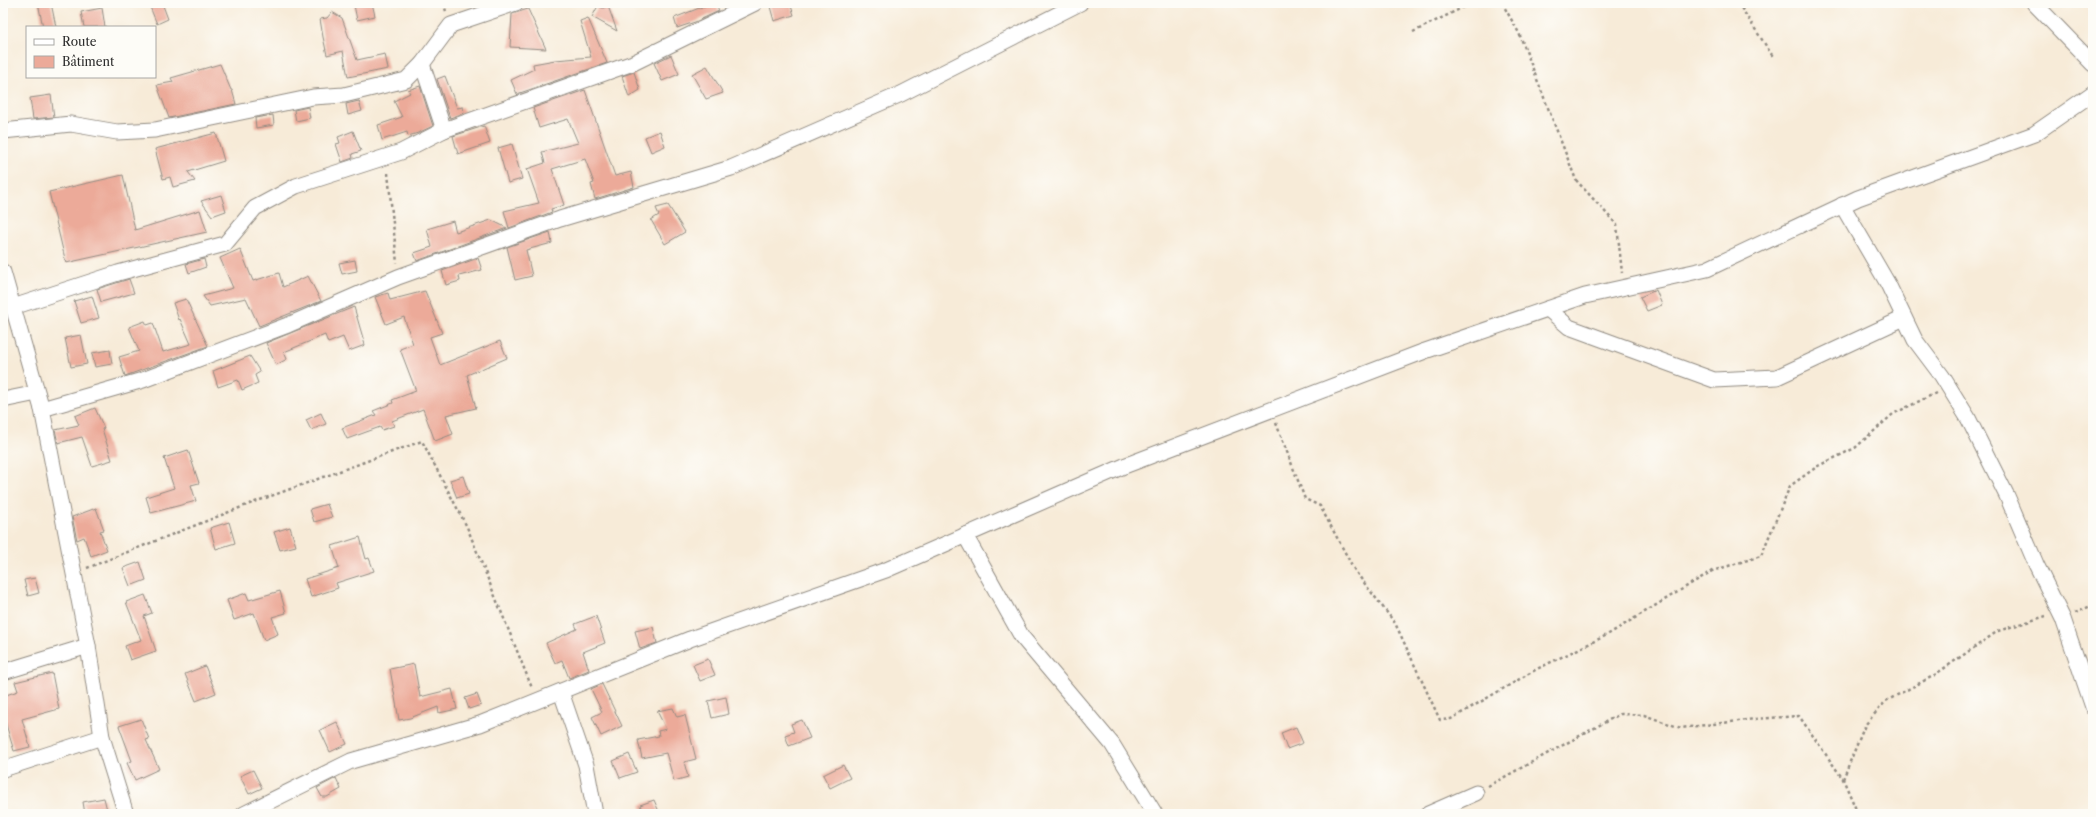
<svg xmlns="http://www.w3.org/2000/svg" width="2096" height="817" viewBox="0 0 2096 817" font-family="'Libre Caslon Text',serif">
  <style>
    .building { fill: #ecaa99 }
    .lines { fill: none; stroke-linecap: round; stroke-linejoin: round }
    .minor-casing { stroke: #918b82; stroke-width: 17 }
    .path { stroke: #918b82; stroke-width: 2.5; stroke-dasharray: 3 3; stroke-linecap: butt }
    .minor { stroke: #fff; stroke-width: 15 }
  </style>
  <rect width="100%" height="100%" fill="#fdfcf7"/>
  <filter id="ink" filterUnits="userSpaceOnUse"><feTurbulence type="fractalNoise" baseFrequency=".025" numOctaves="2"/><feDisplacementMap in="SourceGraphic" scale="8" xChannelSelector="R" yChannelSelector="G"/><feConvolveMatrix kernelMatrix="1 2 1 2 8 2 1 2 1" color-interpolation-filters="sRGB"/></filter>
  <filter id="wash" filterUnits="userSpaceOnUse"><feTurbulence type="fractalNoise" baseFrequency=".012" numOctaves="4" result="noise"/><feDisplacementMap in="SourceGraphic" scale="16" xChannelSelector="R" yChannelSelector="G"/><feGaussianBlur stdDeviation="0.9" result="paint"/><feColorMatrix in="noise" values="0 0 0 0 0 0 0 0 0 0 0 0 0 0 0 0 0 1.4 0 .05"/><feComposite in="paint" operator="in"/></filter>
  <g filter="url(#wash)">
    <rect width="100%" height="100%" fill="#f7ebd8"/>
    <g id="blocks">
      <!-- building -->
      <g class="building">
        <polygon points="38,3 51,3 56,27 43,27"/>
        <polygon points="162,3 168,19 157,24 150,7"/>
        <polygon points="364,3 372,3 375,16 357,20 354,5"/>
        <polygon points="712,3 716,3 719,11 695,22 677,28 674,18"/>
        <polygon points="769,3 790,3 794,15 774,21"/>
        <polygon points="598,6 603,8 608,6 617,31 592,17"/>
        <polygon points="102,8 105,27 84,27 81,12"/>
        <polygon points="528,9 546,49 510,47 512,14"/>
        <polygon points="332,12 342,18 357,60 385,54 388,69 348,77 343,51 327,55 323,37 320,19 327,18"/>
        <polygon points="588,18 607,63 517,94 511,80 534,69 533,64 555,60 591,57 580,21"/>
        <polygon points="671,55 679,74 662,81 654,63"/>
        <polygon points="220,64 231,90 232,90 236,104 169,118 157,85 173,82 171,78"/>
        <polygon points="707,66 723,93 706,99 692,74"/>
        <polygon points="634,72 640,90 629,97 622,76"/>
        <polygon points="445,76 457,108 463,107 464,113 450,118 437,79"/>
        <polygon points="420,86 433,126 418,133 408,136 407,132 382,140 378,125 402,117 394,101 410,93 408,90"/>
        <polygon points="585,90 615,176 631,172 634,187 595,199 591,184 594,183 585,159 552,169 564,205 551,209 552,212 509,228 504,211 539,203 527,169 545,163 542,152 578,143 568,119 539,128 533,108"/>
        <polygon points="51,95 54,117 33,119 30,98"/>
        <polygon points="359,101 362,111 348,115 346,104"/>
        <polygon points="308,107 310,118 296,121 294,110"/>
        <polygon points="273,115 274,125 256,128 255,118"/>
        <polygon points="484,126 490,143 458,154 453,136"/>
        <polygon points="353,131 361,151 352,154 353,158 342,162 336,144 340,143 338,137"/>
        <polygon points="660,131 665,146 651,152 645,137"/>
        <polygon points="216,133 224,161 188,172 195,181 173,187 170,177 163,179 155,149"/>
        <polygon points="512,144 522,179 508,183 498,148"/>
        <polygon points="123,175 135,230 200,210 207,232 66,263 49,192"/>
        <polygon points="221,195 226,211 212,216 201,201"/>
        <polygon points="668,205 685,232 665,244 651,220 659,215 656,208"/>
        <polygon points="491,220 507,228 417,261 414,253 432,247 427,229 453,221 456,232"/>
        <polygon points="550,232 552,243 526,250 532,276 515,280 507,247"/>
        <polygon points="240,249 253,281 279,273 283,287 308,276 321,301 259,326 246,298 210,306 203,296 233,288 220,258"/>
        <polygon points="478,258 482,270 459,276 460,281 446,285 442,271"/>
        <polygon points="204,259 206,267 189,273 186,264"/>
        <polygon points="355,260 357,271 342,274 339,263"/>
        <polygon points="129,279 134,293 101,302 97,289"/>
        <polygon points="1656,290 1662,305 1647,311 1640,297"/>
        <polygon points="425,291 442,333 430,337 440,365 500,341 507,358 467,375 476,408 446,415 453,434 435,441 423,409 392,421 394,426 382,430 380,427 347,439 342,428 376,415 373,411 393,403 392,400 416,391 400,349 413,344 404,317 386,324 375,297 388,293 390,300"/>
        <polygon points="92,296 99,318 81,323 74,301"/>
        <polygon points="186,299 208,346 125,376 119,357 139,351 129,327 145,321 147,325 153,323 163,352 191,344 180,319 179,320 173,303"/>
        <polygon points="354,307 365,345 349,351 343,337 328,343 325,335 284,352 287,359 276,365 266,343"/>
        <polygon points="81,335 87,364 71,367 65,338"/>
        <polygon points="110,350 112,364 95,367 92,353"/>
        <polygon points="250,356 260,372 255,375 258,383 242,390 238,380 218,387 213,371"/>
        <polygon points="95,408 104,428 102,429 112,460 92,466 82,437 58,443 55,430 79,425 75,416"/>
        <polygon points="321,413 326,424 311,430 306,420"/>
        <polygon points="188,450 199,483 191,485 196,501 151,513 146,497 174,488 164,458"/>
        <polygon points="463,476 469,494 457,498 450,480"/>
        <polygon points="327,504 332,517 314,522 310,509"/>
        <polygon points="96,508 104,530 100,531 107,550 91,556 84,537 77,540 72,517"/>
        <polygon points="229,522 235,543 216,549 210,528"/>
        <polygon points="290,527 296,546 280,550 274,532"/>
        <polygon points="360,537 366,559 369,558 374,571 336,583 338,588 311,597 305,579 339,568 332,546"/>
        <polygon points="140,562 146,580 130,586 123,568"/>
        <polygon points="35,578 39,593 28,596 24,580"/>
        <polygon points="280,591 286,613 272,617 278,634 264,640 254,613 234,620 227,600 246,593 249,600"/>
        <polygon points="145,595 152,613 144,616 156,651 130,660 125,646 141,640 126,602"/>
        <polygon points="596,616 605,643 583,652 589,670 569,678 562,660 555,663 546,643 577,629 575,624"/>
        <polygon points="653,627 657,643 640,649 635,631"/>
        <polygon points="708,659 715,675 700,681 693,665"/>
        <polygon points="414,664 420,697 452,689 457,709 439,713 438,707 410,718 399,720 390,669"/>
        <polygon points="205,666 216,693 196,701 185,674"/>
        <polygon points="52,673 59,709 22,719 30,747 14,751 5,721 3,722 3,696 18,691 15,682"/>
        <polygon points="602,684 622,726 601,736 592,717 602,712 591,689"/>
        <polygon points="477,694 481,705 469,709 465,698"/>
        <polygon points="726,697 729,714 712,718 708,701"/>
        <polygon points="673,708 677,717 685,715 696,759 684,762 688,777 674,781 666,753 642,758 638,740 659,736 658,731 666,729 657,711"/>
        <polygon points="141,719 149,739 146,740 159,769 135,780 127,763 132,761 119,726"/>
        <polygon points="802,720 810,738 789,746 785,735 794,732 791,724"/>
        <polygon points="337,722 347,744 330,752 320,730"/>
        <polygon points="1296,727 1303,743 1287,749 1281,733"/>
        <polygon points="629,754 637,772 620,778 613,761"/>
        <polygon points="843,765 850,778 830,788 823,775"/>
        <polygon points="253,770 262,788 249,794 240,776"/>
        <polygon points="336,778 341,789 327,797 322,797 317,788"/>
        <polygon points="104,798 108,814 85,814 83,802"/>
        <polygon points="654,800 660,814 644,814 640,805"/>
      </g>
    </g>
  </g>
  <g filter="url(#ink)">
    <use href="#blocks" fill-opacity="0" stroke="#918b82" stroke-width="1"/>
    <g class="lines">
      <!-- minor casing -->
      <g class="minor-casing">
        <g id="minor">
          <polyline points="2034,3 2093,64"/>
          <polyline points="444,130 633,63 755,3"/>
          <polyline points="3,131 71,124 117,132 155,130 313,97 344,95 406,80 422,64 451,25 516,3"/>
          <polyline points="1842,205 1888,284 1915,340 1942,376 1968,418 2007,496 2036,564 2063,619 2093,707"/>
          <polyline points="3,272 42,409 88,646 102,737 126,814"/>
          <polyline points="13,307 118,273 225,244 255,208 296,186 401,152 444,130 422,64"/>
          <polyline points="1548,309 1569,327 1714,380 1777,377 1904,318"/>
          <polyline points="3,400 37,393"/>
          <polyline points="42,409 143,380 288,325 398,277 560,219 731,168 901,94 1080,3"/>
          <polyline points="965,535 1022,637 1112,744 1155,814"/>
          <polyline points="3,672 88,646"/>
          <polyline points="561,692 586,765 595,814"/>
          <polyline points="3,769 102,737"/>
          <polyline points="244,814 351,761 480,724 690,639 886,570 1124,466 1425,351 1585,296 1707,269 1858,198 2034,134 2093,93"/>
          <polyline points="1428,814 1476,793"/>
        </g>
      </g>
      <!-- path -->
      <g class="path">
        <polyline points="443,3 446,11"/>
        <polyline points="1502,3 1519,33 1576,180 1617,225 1622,273"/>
        <polyline points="1738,3 1774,58"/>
        <polyline points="1413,32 1472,3"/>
        <polyline points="388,173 397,263"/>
        <polyline points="1276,423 1305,499 1320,506 1355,571 1395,623 1440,720 1451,719 1537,669 1607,635 1712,571 1761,556 1790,486 1818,466 1855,448 1893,414 1936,393"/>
        <polyline points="87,568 252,503 422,441 467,527 532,688"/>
        <polyline points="2075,613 2093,605"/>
        <polyline points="1843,779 1865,725 1886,701 1933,676 1998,631 2046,616"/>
        <polyline points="1488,786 1620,714 1644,715 1681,728 1755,719 1799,716 1843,779 1858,814"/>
      </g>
      <!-- minor -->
      <use href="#minor" class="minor"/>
    </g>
  </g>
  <!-- margin -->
  <rect width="2096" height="817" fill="none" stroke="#fdfcf7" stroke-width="16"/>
  <!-- legend -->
  <rect x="26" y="26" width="130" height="52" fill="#fdfcf7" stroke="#a9a8a5"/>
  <rect x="34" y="39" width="20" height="6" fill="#ffffff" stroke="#a9a8a5"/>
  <text x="62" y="46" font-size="12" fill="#2b2b2b">Route</text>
  <rect x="34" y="56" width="20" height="12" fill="#ecaa99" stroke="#a9a8a5"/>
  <text x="62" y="66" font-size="12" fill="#2b2b2b">Bâtiment</text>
</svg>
